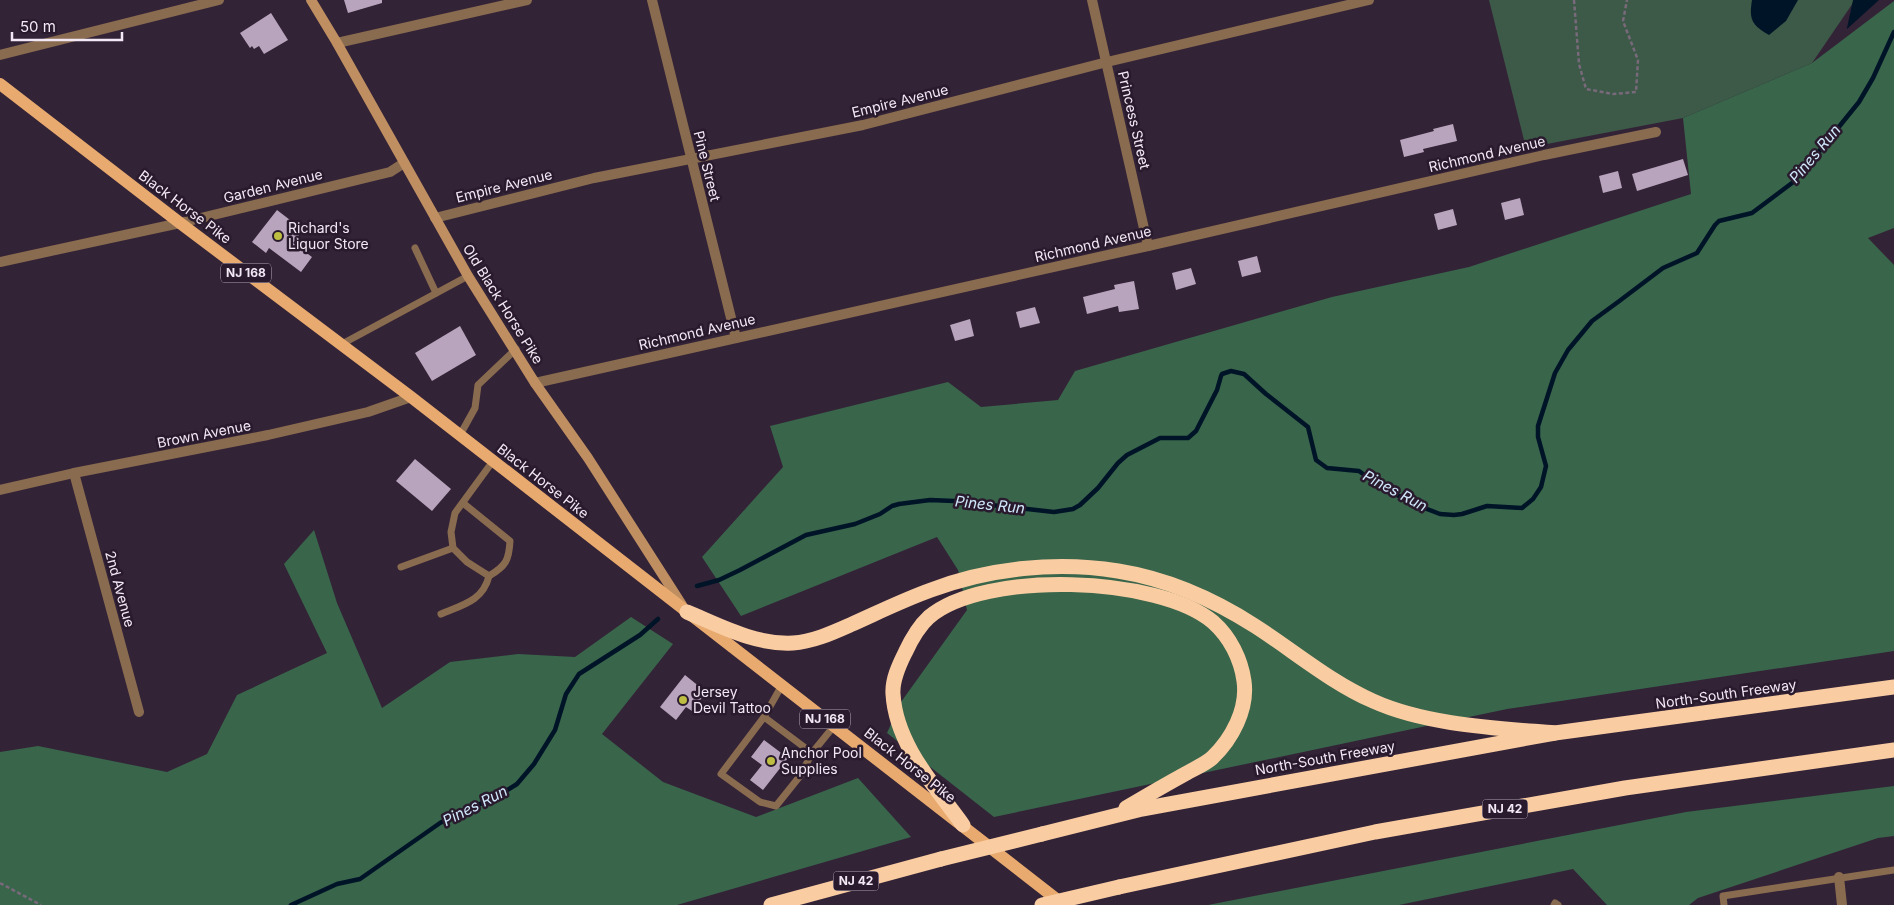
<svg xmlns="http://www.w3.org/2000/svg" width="1894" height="905" viewBox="0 0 1894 905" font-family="Inter,sans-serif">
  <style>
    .green { fill: #3c5a47 }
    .forest { fill: #39654b }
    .water { fill: #001428 }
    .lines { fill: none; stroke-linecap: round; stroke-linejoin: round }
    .stream { stroke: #001428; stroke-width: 4.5 }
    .building { fill: #b8a5bd }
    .path { stroke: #78697b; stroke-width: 2.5; stroke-dasharray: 4 2.5; stroke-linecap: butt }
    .lane { stroke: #896b4f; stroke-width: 7 }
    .street { stroke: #896b4f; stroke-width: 10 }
    .secondary { stroke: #bf8f61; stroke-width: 10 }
    .primary { stroke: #e8aa6e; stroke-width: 12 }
    .highway { stroke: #f9cca2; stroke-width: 15 }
    .highway-bridge { stroke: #f9cca2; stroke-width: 15 }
    .poi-dot { fill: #bebe42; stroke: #291a2d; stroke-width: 2 }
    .labels { text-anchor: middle; stroke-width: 5; stroke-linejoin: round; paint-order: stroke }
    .shield { fill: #291a2d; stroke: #b6aab9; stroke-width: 1 }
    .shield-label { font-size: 12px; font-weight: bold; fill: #f3e8f5 }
    .street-label { font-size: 14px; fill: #f3e8f5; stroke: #291a2d }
    .poi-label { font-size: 14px; fill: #f3e8f5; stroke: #291a2d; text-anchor: start }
    .water-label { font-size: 15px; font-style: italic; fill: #d0e7fc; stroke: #291a2d }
  </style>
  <rect width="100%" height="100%" fill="#332337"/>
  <!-- green -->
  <polygon class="green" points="1489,0 1855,0 1812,63 1683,118 1526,148"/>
  <!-- forest -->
  <g class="forest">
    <polygon points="1894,1 1894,228 1868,238 1894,265 1894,651 1507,709 994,817 887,733 901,702 967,610 958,570 937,537 741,616 702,557 783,467 770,426 948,382 981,407 1058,400 1075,371 1332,297 1469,267 1691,194 1683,118 1812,63"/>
    <polygon points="314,530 337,603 382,708 450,662 518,654 575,657 631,617 673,644 602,734 663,782 756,817 858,778 911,837 677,905 0,905 0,752 38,746 167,772 207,754 237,695 327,653 284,564"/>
    <polygon points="1894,786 1894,836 1878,838 1698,898 1689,905 1607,905 1573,869 1399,905 1208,905 1686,812"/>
  </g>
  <!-- water -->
  <g class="water">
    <path d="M1752 0H1798L1786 21 1769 35C1751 25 1749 19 1752 0Z"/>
    <polygon points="1853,0 1879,0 1847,29 1847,28"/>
  </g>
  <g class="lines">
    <!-- stream -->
    <g class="stream">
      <polyline points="697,586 719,580 740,570 806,535 855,524 880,514 892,506 899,504 930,500 954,501 1054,512 1073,509 1080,505 1098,488 1118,463 1127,455 1160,438 1188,438 1196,431 1217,390 1221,376 1222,374 1231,371 1244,374 1266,394 1308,427 1316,460 1327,468 1359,471 1381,487 1419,506 1440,514 1454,515 1462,514 1487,506 1522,508 1533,499 1541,487 1546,466 1538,437 1538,426 1555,373 1568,350 1592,321 1618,302 1663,268 1697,253 1715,225 1719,221 1752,213 1792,183 1804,170 1859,102 1873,78 1894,32"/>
      <polyline points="291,905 337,884 360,879 440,823 453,816 498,796 517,784 534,764 555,730 566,694 579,674 640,635 658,619"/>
    </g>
  </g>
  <!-- building -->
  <g class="building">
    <polygon points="344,0 382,0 382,3 348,13"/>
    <polygon points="271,13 288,40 264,54 259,46 254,49 252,46 250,48 240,33"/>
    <polygon points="1453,124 1457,141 1423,149 1424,152 1404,157 1400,140 1434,131 1433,129"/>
    <polygon points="1683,159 1688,175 1637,191 1632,174"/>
    <polygon points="1618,171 1622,188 1603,193 1599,176"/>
    <polygon points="1520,198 1524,215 1505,220 1501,203"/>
    <polygon points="1453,209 1457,225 1438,230 1434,214"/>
    <polygon points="277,210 303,230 293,243 312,257 301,272 269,248 266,253 252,242"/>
    <polygon points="1257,256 1261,272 1242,277 1238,261"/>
    <polygon points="1191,268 1196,284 1176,290 1172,273"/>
    <polygon points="1134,281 1139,309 1119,312 1118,306 1087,314 1083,297 1115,289 1114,285"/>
    <polygon points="1035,307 1040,323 1020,328 1016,312"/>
    <polygon points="970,319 974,336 955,341 950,325"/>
    <polygon points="460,326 476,355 432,381 415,353"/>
    <polygon points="415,459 451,489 432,511 396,481"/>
    <polygon points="685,675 706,692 692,711 686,707 676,720 660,707"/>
    <polygon points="764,740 788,758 763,790 750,780 762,765 751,757"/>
  </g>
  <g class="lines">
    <!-- path -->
    <g class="path">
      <polyline points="1574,0 1579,64 1586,89 1613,94 1636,92 1638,60 1623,21 1627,0"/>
      <polyline points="0,883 41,905"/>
    </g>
    <!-- lane -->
    <g class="lane">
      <polyline points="415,248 436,293"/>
      <polyline points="342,344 468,276"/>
      <polyline points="460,435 475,408 478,385 516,349"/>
      <path d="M463 503 510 541C509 560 506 566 489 576L467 562 453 548 451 532 455 513 493 461"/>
      <polyline points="401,567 453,548"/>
      <path d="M441 614C462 605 483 601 489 576"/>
      <polyline points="782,685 764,717 812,753 834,726"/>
      <polyline points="764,717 721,774 760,802 776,806 800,776 812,753"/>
      <polyline points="1554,905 1555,903 1558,905"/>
      <polyline points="1724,905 1723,896 1894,870"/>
    </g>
    <!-- street -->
    <g class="street">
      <polyline points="652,0 736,338"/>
      <polyline points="1092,0 1148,246"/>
      <polyline points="337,43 527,0"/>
      <polyline points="0,55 219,0"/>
      <polyline points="435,218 594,178 863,125 1107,62 1369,0"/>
      <polyline points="0,262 180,223 390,172 404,163"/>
      <polyline points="535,383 1148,246 1544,155 1656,132"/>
      <polyline points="74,473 139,712"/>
      <polyline points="0,490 74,473 268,435 368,412 411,397"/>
      <polyline points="1839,877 1842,905"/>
    </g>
    <!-- secondary -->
    <polyline class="secondary" points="311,0 337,43 468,276 535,383 588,458 682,605"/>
    <!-- primary -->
    <polyline class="primary" points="0,84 180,223 411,397 1064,905"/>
    <!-- highway -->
    <g class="highway">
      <path d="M687 612C721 626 755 645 793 643 812 642 832 633 850 625 877 613 903 600 931 590 989 568 1057 561 1118 571 1168 579 1213 599 1255 626 1294 651 1330 682 1373 701 1426 725 1496 728 1555 733"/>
      <path d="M963 825C935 786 896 745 893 694 892 680 899 665 905 653 911 640 919 626 929 617 984 570 1159 576 1213 622 1230 637 1241 659 1244 681 1248 709 1232 739 1212 758 1204 765 1193 769 1185 774 1165 785 1146 796 1126 808"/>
      <polyline points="1042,834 1142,809 1555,733 1894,687"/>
      <polyline points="1119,887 1375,832 1625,788 1894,750"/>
      <polyline points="771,905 941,859"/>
    </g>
    <!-- highway-bridge -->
    <g class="highway-bridge">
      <polyline points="941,859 1042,834"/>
      <polyline points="1042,905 1119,887"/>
    </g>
  </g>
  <!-- markers -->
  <g class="poi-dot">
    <circle cx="278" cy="236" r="5"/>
    <circle cx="683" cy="700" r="5"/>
    <circle cx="771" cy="761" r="5"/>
  </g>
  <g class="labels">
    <!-- shield labels -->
    <g class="shield">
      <rect x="221" y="263.5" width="50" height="19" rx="4"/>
      <rect x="800" y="709.5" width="50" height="19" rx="4"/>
      <rect x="1482.5" y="799.5" width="45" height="19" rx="4"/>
      <rect x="833.5" y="871.5" width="45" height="19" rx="4"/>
    </g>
    <g class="shield-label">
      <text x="246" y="277">NJ 168</text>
      <text x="825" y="723">NJ 168</text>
      <text x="1505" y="813">NJ 42</text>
      <text x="856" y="885">NJ 42</text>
    </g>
    <!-- street labels -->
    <g class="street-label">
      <text transform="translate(900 101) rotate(-14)" y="5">Empire Avenue</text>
      <text transform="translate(1134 120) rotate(77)" y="5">Princess Street</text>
      <text transform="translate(1487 154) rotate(-13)" y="5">Richmond Avenue</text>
      <text transform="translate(707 166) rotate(76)" y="5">Pine Street</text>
      <text transform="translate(273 186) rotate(-14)" y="5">Garden Avenue</text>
      <text transform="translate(504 186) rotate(-14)" y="5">Empire Avenue</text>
      <text transform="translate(185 207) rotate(37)" y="5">Black Horse Pike</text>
      <text transform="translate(1093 244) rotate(-13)" y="5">Richmond Avenue</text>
      <text transform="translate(503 304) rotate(58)" y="5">Old Black Horse Pike</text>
      <text transform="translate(697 332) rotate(-13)" y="5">Richmond Avenue</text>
      <text transform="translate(204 434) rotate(-11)" y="5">Brown Avenue</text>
      <text transform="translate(543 481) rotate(38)" y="5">Black Horse Pike</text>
      <text transform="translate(120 589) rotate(75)" y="5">2nd Avenue</text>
      <text transform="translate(1726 694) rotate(-8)" y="5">North-South Freeway</text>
      <text transform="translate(1325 758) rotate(-10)" y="5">North-South Freeway</text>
      <text transform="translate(910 765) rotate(38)" y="5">Black Horse Pike</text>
    </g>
    <!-- poi labels -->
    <g class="poi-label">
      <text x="288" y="233">Richard's<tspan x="288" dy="16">Liquor Store</tspan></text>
      <text x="693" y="697">Jersey<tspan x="693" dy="16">Devil Tattoo</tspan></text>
      <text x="781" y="758">Anchor Pool<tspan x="781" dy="16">Supplies</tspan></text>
    </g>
    <!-- water labels -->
    <g class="water-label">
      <text transform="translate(1815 154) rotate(-50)" y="5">Pines Run</text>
      <text transform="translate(1395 491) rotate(28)" y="5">Pines Run</text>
      <text transform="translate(990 505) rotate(6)" y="5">Pines Run</text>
      <text transform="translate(475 806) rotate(-27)" y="5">Pines Run</text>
    </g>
  </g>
  <!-- scale -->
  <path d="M12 32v8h110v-8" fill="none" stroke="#f3e8f5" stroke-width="2.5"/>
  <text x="20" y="32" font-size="15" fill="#f3e8f5" stroke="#291a2d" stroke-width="4" paint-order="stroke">50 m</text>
</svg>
